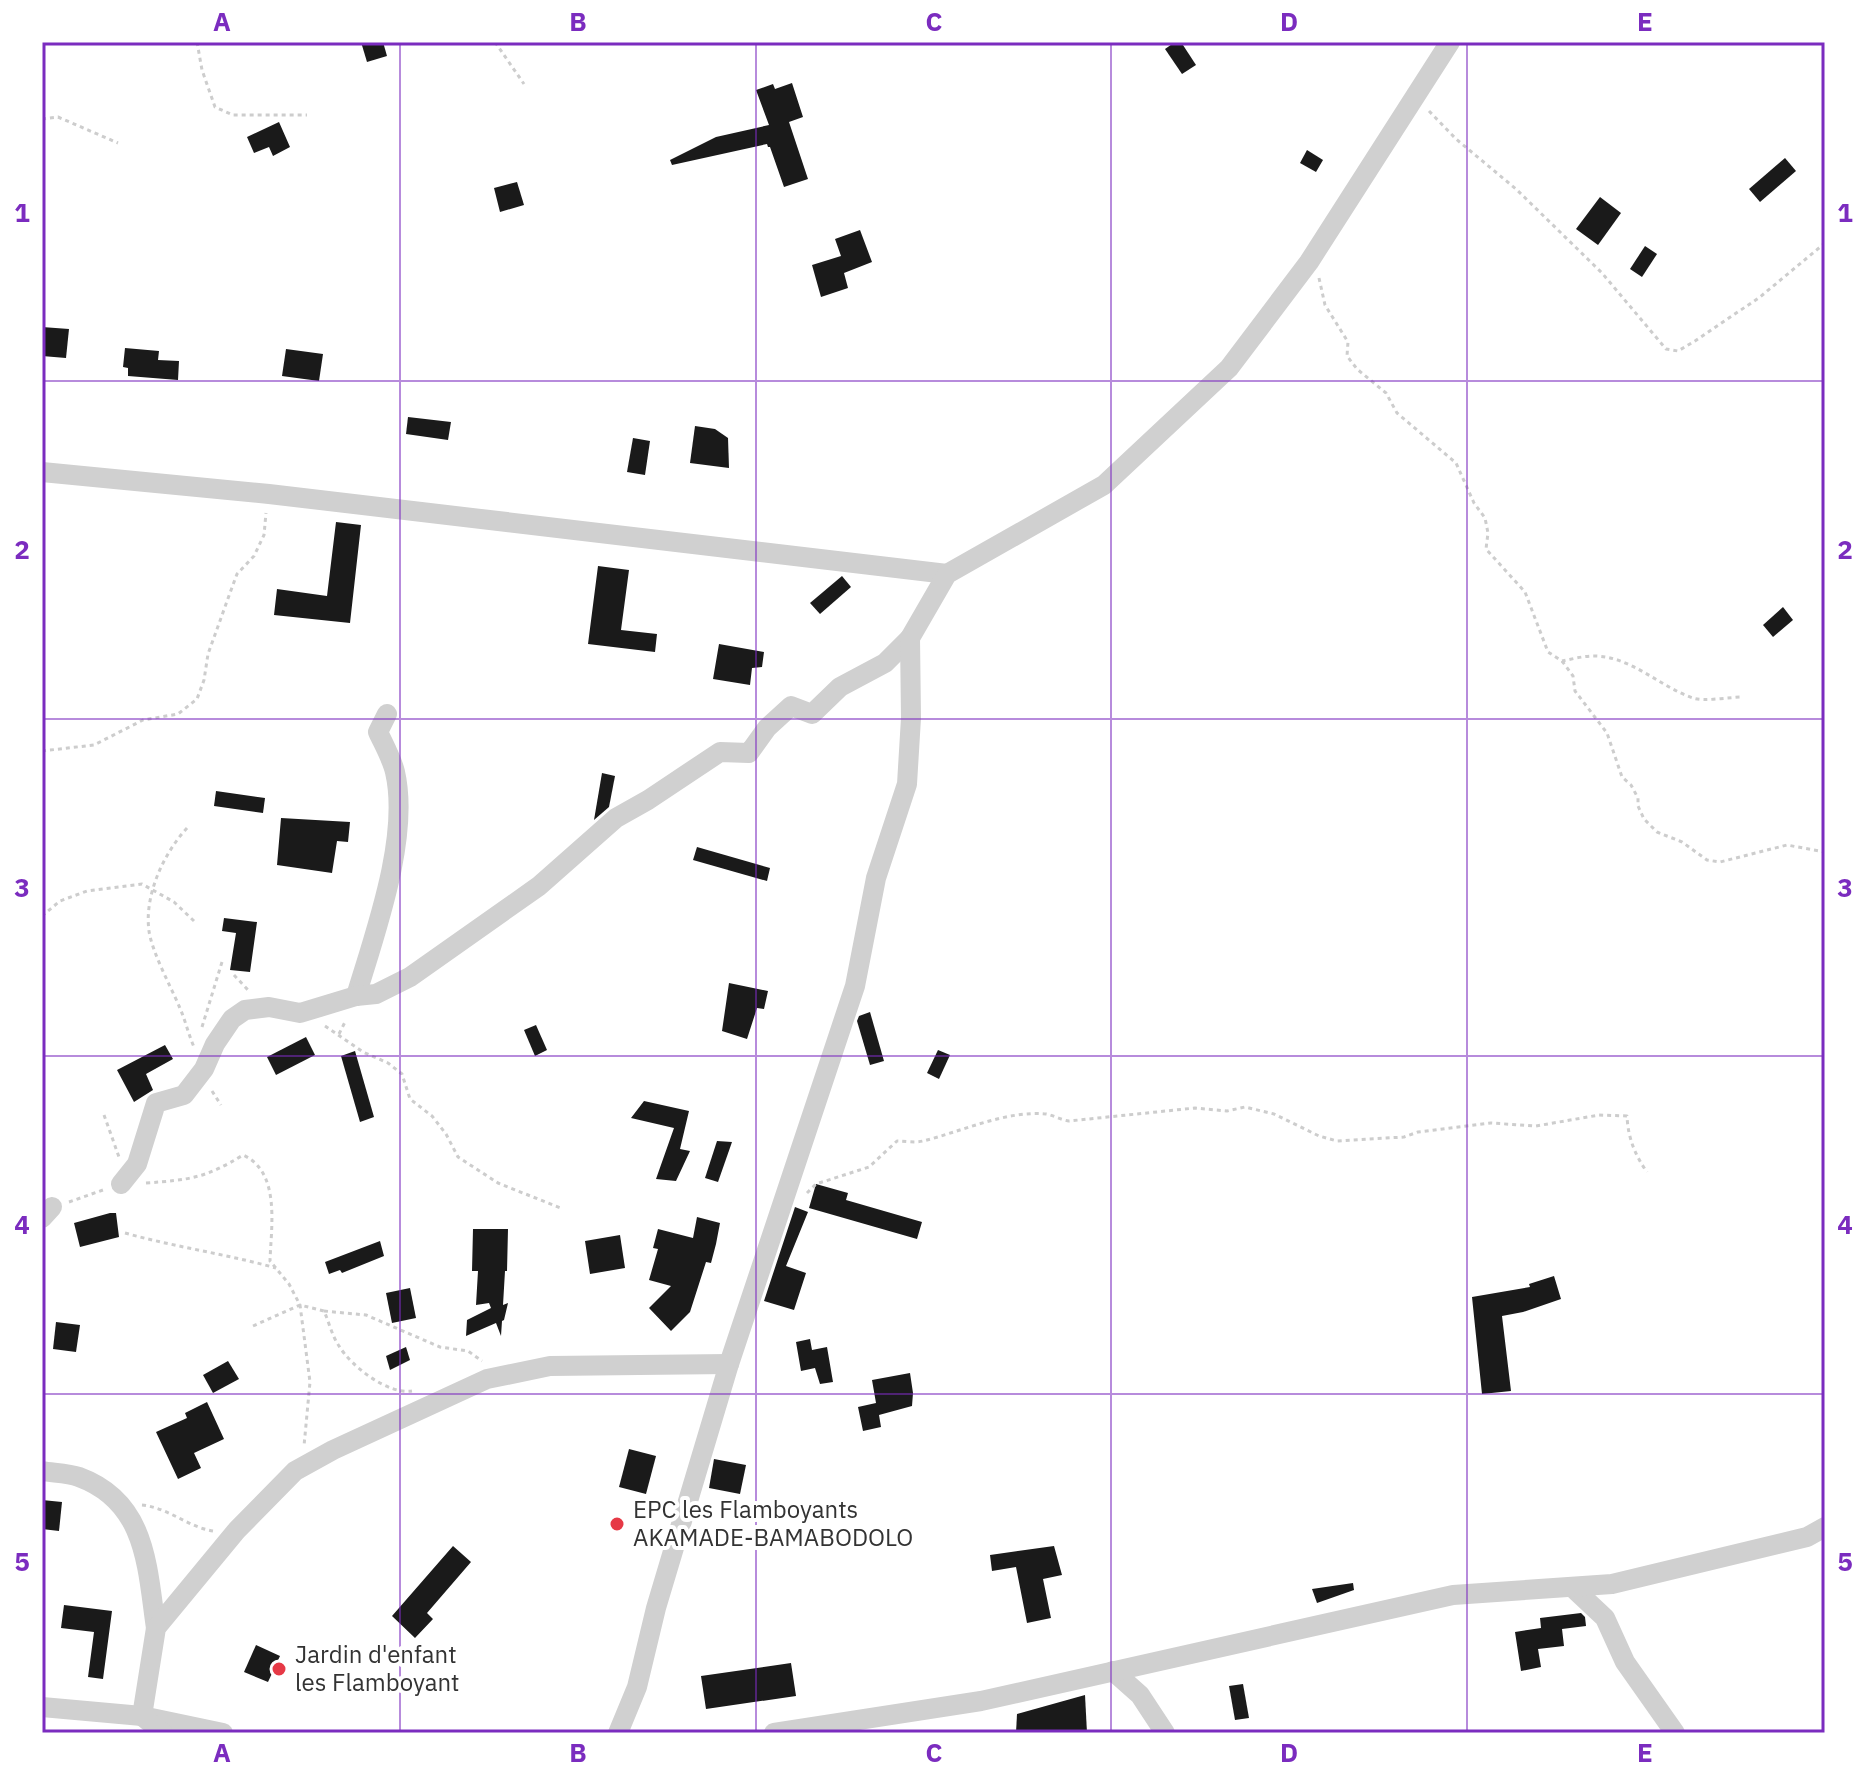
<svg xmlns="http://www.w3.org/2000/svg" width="1867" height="1775" viewBox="0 0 1867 1775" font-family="'IBM Plex Sans',sans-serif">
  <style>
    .building { fill: #1a1a1a }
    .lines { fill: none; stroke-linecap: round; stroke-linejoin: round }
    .path { stroke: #cdcdcd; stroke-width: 3; stroke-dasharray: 4 4; stroke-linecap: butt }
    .minor { stroke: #d0d0d0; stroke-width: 20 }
    .grid { fill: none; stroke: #7b2cbf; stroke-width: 2; stroke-opacity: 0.55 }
    .poi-dot { fill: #e63946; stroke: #fff; stroke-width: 3 }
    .labels { text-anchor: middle; stroke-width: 8; stroke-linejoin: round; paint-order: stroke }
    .poi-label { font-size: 24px; fill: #333; stroke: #fff; text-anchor: start }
    .neatline { fill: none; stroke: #7b2cbf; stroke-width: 3 }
    .grid-label { font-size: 26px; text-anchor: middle; font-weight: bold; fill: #7b2cbf }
  </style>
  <rect width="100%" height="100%" fill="#fff"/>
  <!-- building -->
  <g class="building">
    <polygon points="361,42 383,42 387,56 367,62"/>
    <polygon points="1175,42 1181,42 1196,65 1182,74 1165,49"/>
    <polygon points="792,83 803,117 789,122 808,179 784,187 770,147 768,147 767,144 672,165 670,160 716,137 769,125 756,90 773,84 775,89"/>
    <polygon points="279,122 290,147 273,156 269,147 254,153 247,137"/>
    <polygon points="1307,150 1323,160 1316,172 1300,163"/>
    <polygon points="1785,158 1796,171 1760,202 1749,189"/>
    <polygon points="517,182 524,205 500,212 494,188"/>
    <polygon points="1600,197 1621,213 1598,245 1576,229"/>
    <polygon points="860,230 872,262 844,273 848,288 821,297 812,265 841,256 835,239"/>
    <polygon points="1645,246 1657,254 1642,277 1630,269"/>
    <polygon points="42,327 69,329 66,358 42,356"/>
    <polygon points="125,348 159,351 158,360 179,361 178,380 128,376 128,368 123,367"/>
    <polygon points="286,349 323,354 319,381 282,376"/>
    <polygon points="408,417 451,422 448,440 406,434"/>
    <polygon points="695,426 715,429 728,438 729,468 690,463"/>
    <polygon points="633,438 650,441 645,475 627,472"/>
    <polygon points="336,522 361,525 350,623 274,615 277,589 327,596"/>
    <polygon points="598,566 629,570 621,630 657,634 655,652 588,644"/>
    <polygon points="842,576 851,587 820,614 810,603"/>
    <polygon points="1783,607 1793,620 1773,637 1763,625"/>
    <polygon points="719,644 764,652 762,667 752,668 750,685 713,679"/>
    <polygon points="602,773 615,776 609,807 594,820"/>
    <polygon points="216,791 265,798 263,813 214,806"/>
    <polygon points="281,818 350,822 348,842 337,841 332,873 277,865"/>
    <polygon points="697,847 770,868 767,881 693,860"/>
    <polygon points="224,918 257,922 250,972 230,970 236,933 222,931"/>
    <polygon points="729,983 768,991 764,1009 757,1008 747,1039 722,1031"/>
    <polygon points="870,1012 884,1061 870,1065 857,1021 859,1016"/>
    <polygon points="536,1025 547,1050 535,1056 524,1030"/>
    <polygon points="306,1037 315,1055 276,1075 267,1057"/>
    <polygon points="165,1045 173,1059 146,1074 153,1090 134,1102 117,1070"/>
    <polygon points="938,1050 950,1055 939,1079 927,1073"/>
    <polygon points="355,1051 374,1117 360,1122 341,1056"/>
    <polygon points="644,1101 689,1111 680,1149 690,1151 676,1181 656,1179 674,1128 631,1118"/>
    <polygon points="717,1141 732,1142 718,1182 705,1178"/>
    <polygon points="816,1184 848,1193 846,1200 922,1222 917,1239 809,1208"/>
    <polygon points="795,1207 808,1212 786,1266 806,1273 794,1310 764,1301"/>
    <polygon points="110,1213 116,1213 119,1237 80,1247 74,1223"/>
    <polygon points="697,1217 720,1223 716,1244 711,1263 706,1262 690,1312 671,1331 649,1308 671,1286 649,1280 658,1249 653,1248 658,1229 693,1238"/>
    <polygon points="473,1229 508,1229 507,1271 505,1271 503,1305 508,1303 504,1320 502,1321 501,1336 496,1323 466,1336 467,1320 491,1308 489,1303 476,1305 478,1271 472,1271"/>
    <polygon points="620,1235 625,1268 590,1274 585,1241"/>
    <polygon points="380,1241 384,1256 342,1273 340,1270 329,1274 325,1262"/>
    <polygon points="1554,1276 1561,1299 1523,1312 1502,1316 1511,1391 1482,1394 1472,1297 1530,1287 1529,1284"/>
    <polygon points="410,1288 416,1318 392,1323 386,1293"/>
    <polygon points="56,1322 80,1325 76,1352 53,1349"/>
    <polygon points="810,1339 812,1350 827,1347 833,1382 820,1384 815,1368 801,1371 796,1342"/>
    <polygon points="406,1347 410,1360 390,1370 386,1356"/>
    <polygon points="228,1361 239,1379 213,1393 203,1375"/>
    <polygon points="910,1373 913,1393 912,1406 879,1415 881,1427 863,1431 858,1407 876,1403 872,1380"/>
    <polygon points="207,1402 224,1439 194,1453 201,1468 178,1479 156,1432 187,1418 185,1413"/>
    <polygon points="629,1449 656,1456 646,1494 619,1487"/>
    <polygon points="714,1459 746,1465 740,1494 709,1488"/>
    <polygon points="42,1500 62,1502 59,1531 42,1529"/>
    <polygon points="453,1546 471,1562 427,1613 433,1619 415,1638 392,1616"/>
    <polygon points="1054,1546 1062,1575 1043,1579 1051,1618 1027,1623 1016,1567 992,1571 990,1555"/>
    <polygon points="1353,1583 1354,1590 1317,1603 1312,1589"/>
    <polygon points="64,1605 112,1611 103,1679 88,1677 94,1632 61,1628"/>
    <polygon points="1581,1613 1585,1617 1586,1626 1562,1629 1564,1646 1538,1649 1541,1667 1521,1671 1515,1632 1541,1628 1540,1618"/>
    <polygon points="256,1645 280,1656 268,1682 244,1672"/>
    <polygon points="791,1663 796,1696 706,1709 701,1676"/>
    <polygon points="1243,1684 1249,1718 1235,1720 1229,1686"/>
    <polygon points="1085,1695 1087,1733 1016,1733 1017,1714"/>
  </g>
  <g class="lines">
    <!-- path -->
    <g class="path">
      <polyline points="197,42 202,70 215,107 233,115 307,115"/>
      <polyline points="495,42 524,84"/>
      <polyline points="1429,111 1456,139 1516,189 1602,273 1666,349 1678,351 1695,341 1760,297 1825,243"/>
      <polyline points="42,119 58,117 118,143"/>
      <path d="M1319 278 1325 305 1348 342 1347 356 1357 369 1386 393 1397 413 1456 463 1474 503 1485 518 1488 533 1486 549 1525 592 1548 652 1562 661C1572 659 1583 656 1594 656 1631 656 1660 687 1693 698 1704 702 1729 697 1743 697"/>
      <polyline points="1562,661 1573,676 1575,691 1607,733 1622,777 1631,785 1638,798 1638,806 1644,819 1657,832 1682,842 1707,860 1720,862 1787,845 1825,852"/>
      <polyline points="42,751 94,745 143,720 178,714 197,699 204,680 208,654 230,593 237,574 254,556 264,535 266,513"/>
      <path d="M187 828C164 853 144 895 149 931 152 952 170 985 179 1006 185 1019 188 1033 194 1047"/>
      <polyline points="42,916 60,901 87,891 142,884 174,902 194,921"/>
      <polyline points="234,975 248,990"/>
      <polyline points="325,1026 363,1052 388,1063 402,1074 410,1099 432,1116 446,1134 458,1157 498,1183 563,1209"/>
      <polyline points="202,1027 222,962"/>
      <polyline points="339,1034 346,1020"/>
      <polyline points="212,1091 221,1105"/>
      <polyline points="104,1115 119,1157"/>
      <path d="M146 1183C189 1180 206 1178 243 1155 281 1172 271 1227 270 1261L289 1284 300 1305 310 1382 304 1446"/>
      <path d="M807 1193 816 1184 869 1167 897 1141C905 1141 915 1143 923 1141 960 1132 1007 1110 1046 1114 1053 1115 1061 1120 1069 1121L1195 1108 1227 1111 1245 1107 1274 1114 1319 1136 1337 1141 1404 1137 1418 1132 1491 1123 1536 1126 1599 1115 1627 1116C1628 1138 1635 1155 1647 1172"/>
      <polyline points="69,1202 103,1190"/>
      <path d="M125 1233C175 1247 226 1254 276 1268"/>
      <polyline points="324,1311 366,1315 440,1347 468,1351 482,1361"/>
      <path d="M253 1326 300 1305 324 1311C329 1322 332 1336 339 1346 351 1366 388 1395 412 1391"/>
      <path d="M142 1505C169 1508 188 1527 213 1531"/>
    </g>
    <!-- minor -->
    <g class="minor">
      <polyline points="42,472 269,494 947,574"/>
      <path d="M356 996C375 933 410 837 395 772 392 759 384 745 378 732L387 714"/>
      <polyline points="121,1184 137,1164 156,1103 184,1095 204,1069 215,1044 232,1019 245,1010 269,1007 300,1013 356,996 376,994 410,977 539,886 616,818 648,800 720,752 749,753 767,728 791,706 812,714 840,687 885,663 910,638"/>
      <polyline points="42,1218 52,1207"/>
      <path d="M42 1471C54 1473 68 1473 79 1477 147 1502 147 1567 156 1628"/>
      <polyline points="1572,1587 1605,1618 1625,1662 1675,1733"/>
      <polyline points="1113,1671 1140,1695 1165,1733"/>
      <polyline points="42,1707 142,1716 223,1733"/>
      <polyline points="163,1733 142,1716 156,1628 237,1530 295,1471 333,1450 487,1379 550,1366 729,1364"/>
      <polyline points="618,1733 637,1687 656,1608 729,1364 855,986 876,878 907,784 911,718 910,638 947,574 1104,485 1229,368 1309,262 1450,42"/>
      <polyline points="774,1733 981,1701 1453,1595 1612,1584 1807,1537 1825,1527"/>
    </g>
  </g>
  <!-- grid -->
  <path class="grid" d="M400 42V1733M756 42V1733M1111 42V1733M1467 42V1733M42 381H1825M42 719H1825M42 1056H1825M42 1394H1825"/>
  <!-- markers -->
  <g class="poi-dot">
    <circle cx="617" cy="1524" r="8"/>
    <circle cx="279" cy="1669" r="8"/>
  </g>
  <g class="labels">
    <!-- poi labels -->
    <g class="poi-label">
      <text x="633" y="1518">EPC les Flamboyants<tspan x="633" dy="28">AKAMADE-BAMABODOLO</tspan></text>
      <text x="295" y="1663">Jardin d'enfant<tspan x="295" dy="28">les Flamboyant</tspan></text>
    </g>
  </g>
  <!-- border -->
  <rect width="1867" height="1775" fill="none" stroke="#ffffff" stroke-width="88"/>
  <rect x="44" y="44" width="1779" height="1687" class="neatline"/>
  <g class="grid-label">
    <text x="222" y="31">A</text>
    <text x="578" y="31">B</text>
    <text x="934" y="31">C</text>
    <text x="1289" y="31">D</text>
    <text x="1645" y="31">E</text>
    <text x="22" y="222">1</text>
    <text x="1845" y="222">1</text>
    <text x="22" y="559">2</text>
    <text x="1845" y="559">2</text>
    <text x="22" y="897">3</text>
    <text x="1845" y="897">3</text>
    <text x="22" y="1234">4</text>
    <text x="1845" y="1234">4</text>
    <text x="22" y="1571">5</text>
    <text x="1845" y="1571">5</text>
    <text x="222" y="1762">A</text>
    <text x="578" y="1762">B</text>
    <text x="934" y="1762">C</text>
    <text x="1289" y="1762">D</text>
    <text x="1645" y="1762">E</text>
  </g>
</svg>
